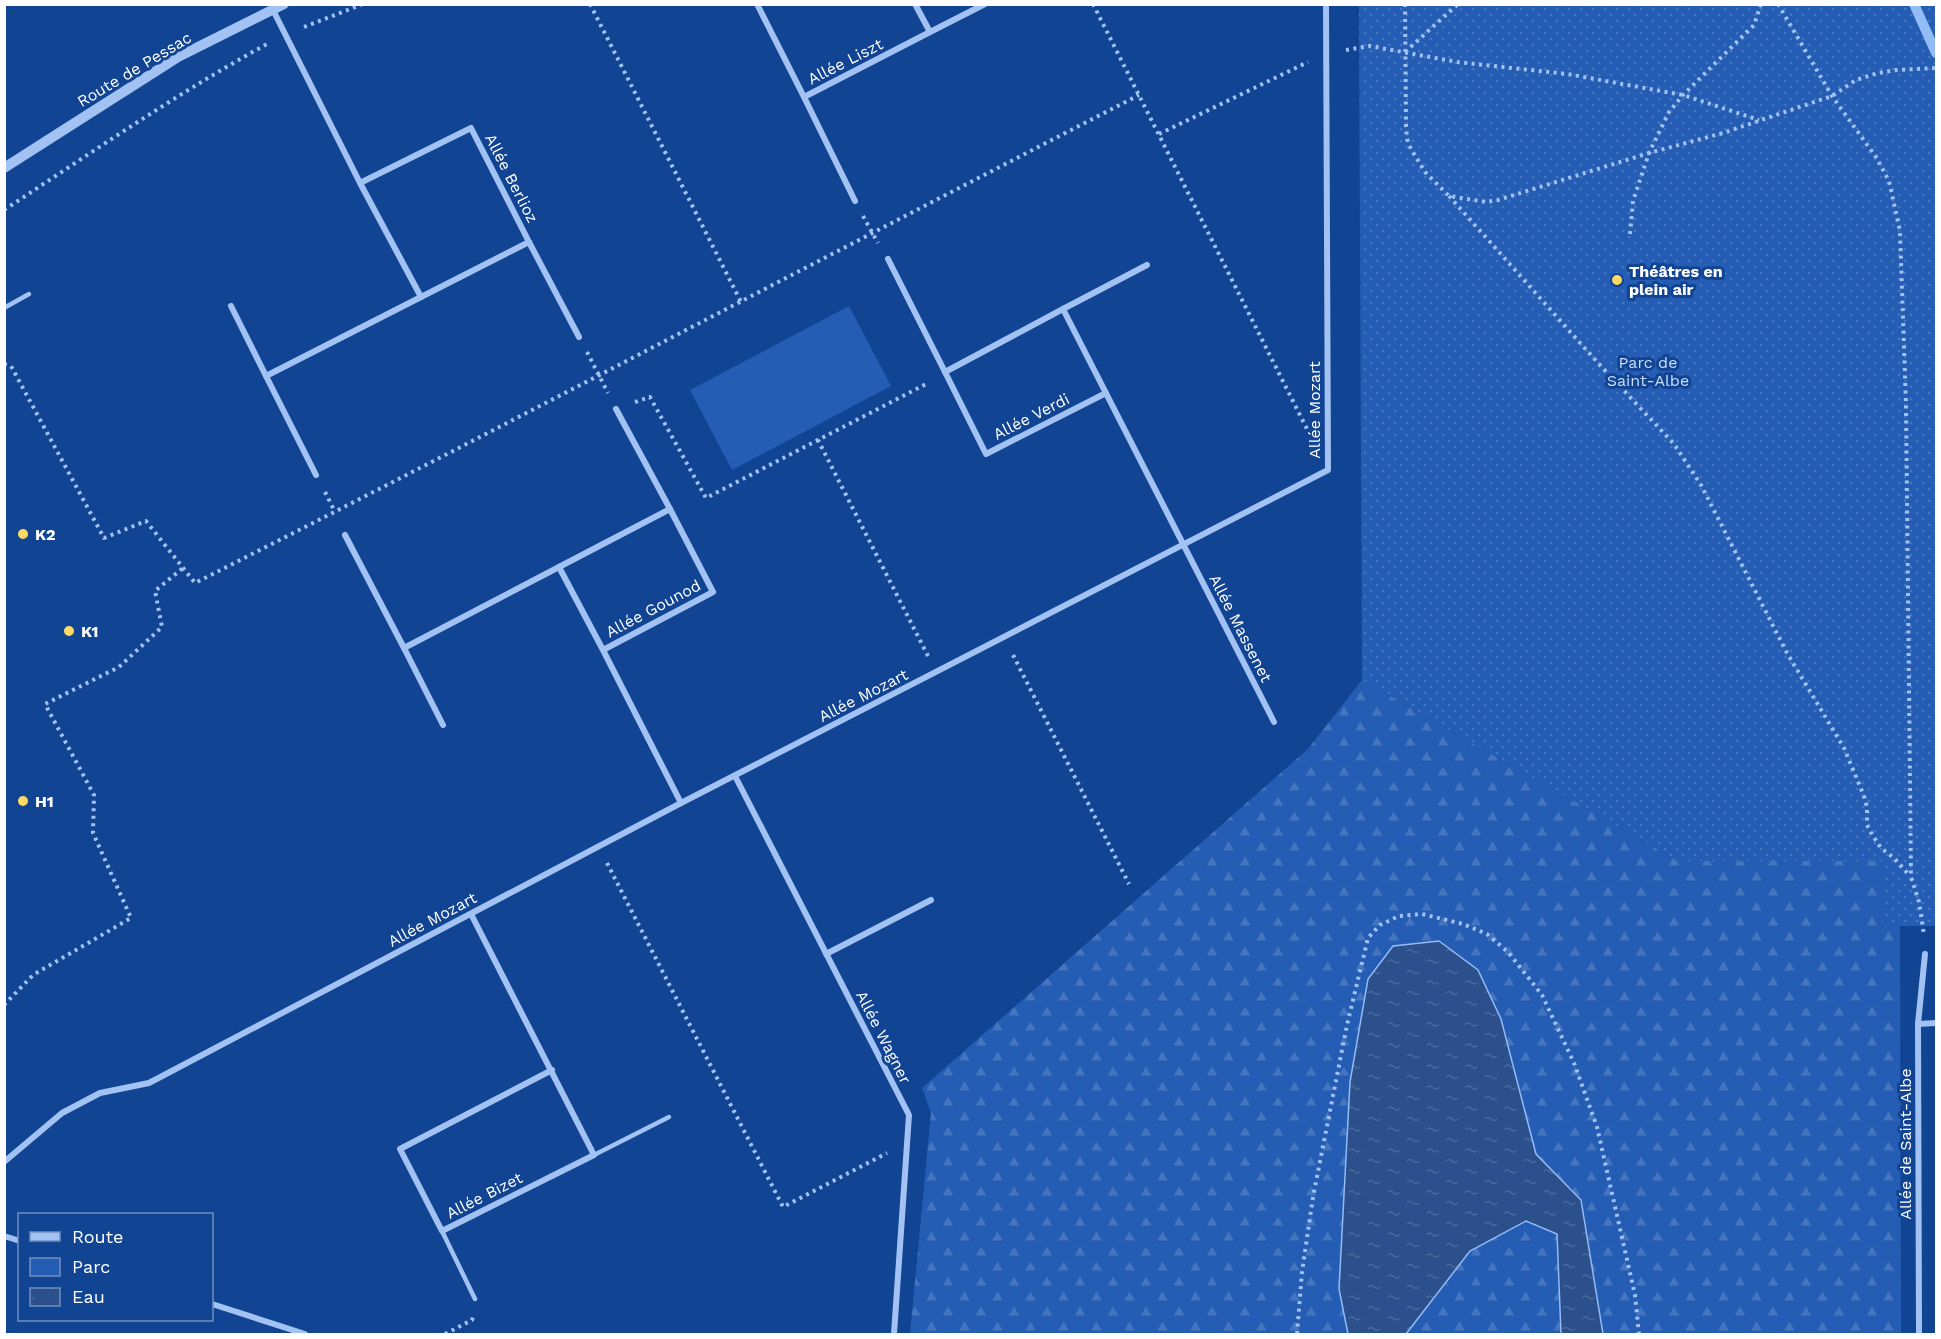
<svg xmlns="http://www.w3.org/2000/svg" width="1941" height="1339" viewBox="0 0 1941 1339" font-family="'Work Sans',sans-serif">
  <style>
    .green { fill: url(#green-dots) }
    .forest { fill: url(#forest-firs) }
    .pitch { fill: #245db3 }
    .water { fill: url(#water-ripples); stroke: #93bcf6; stroke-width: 1.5 }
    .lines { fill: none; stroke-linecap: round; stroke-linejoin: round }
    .stream { stroke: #93bcf6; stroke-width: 10 }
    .path { stroke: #a1c2f2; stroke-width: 4; stroke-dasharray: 3 4.5; stroke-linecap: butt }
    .service { stroke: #a1c2f2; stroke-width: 4.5 }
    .minor { stroke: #a1c2f2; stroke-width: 6 }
    .tertiary { stroke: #a1c2f2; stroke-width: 10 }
    .poi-dot { fill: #ffda63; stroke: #124494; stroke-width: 2 }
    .labels { text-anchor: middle; stroke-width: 6; stroke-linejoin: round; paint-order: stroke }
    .street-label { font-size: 16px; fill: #fff; stroke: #124494 }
    .poi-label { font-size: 16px; font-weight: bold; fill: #fff; stroke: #124494; text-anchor: start }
    .park-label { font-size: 16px; fill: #c9defd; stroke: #124494 }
  </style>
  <defs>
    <pattern id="green-dots" width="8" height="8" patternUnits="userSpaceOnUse" patternTransform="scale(1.5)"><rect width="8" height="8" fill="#245db3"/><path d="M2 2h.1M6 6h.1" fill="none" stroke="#4575be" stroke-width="1.8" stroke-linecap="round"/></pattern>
    <pattern id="forest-firs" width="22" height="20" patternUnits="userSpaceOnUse" patternTransform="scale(1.5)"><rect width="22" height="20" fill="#245db3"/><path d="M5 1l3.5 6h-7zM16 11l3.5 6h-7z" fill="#4575be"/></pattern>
    <pattern id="water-ripples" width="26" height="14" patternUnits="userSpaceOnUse" patternTransform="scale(1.5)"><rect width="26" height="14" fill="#2b508b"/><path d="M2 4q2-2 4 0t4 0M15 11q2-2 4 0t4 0" fill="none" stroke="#4b6a9c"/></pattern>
  </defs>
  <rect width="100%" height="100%" fill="#124494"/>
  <!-- green -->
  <polygon class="green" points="1359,5 1936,5 1936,926 1881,926 1883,861 1678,861 1362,680"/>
  <!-- forest -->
  <g class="forest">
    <polygon points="1362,680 1678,861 1884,861 1881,926 1900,926 1901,1334 1603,1334 1581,1200 1536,1154 1501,1019 1368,979 1350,1082 1339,1289 1348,1334 910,1334 931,1113 922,1088 1308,749"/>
    <polygon points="1526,1221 1557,1234 1561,1334 1406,1334 1470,1251"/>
  </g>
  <!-- pitch -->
  <polygon class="pitch" points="849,306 891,386 732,470 690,390"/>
  <!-- water -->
  <polygon class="water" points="1439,941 1478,970 1501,1019 1536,1154 1581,1200 1603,1334 1561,1334 1557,1234 1526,1221 1470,1251 1406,1334 1348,1334 1339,1289 1350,1082 1368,979 1393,946"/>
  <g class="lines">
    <!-- stream -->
    <polyline class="stream" points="1914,4 1936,53"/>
    <!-- path -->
    <g class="path">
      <polyline points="590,4 741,302"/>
      <polyline points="1093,4 1307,429"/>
      <polyline points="1405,4 1406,126 1407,139 1411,149 1425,172 1449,196 1486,202 1498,200 1649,153 1723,133 1832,96 1856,80 1878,73 1896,70 1936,68"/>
      <polyline points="1778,4 1832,96 1876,157 1889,181 1900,231 1906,405 1911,877 1919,902 1924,935"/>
      <polyline points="304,27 363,4"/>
      <polyline points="1346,50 1370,46 1457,62 1567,74 1683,95 1759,120"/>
      <polyline points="1405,52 1458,4"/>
      <polyline points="1159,134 1308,62"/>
      <polyline points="1449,196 1598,363 1674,444 1701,485 1787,653 1844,748 1864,796 1867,807 1867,825 1873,836 1881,848 1894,858 1910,876"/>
      <path d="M4 210C91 153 176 94 267 44"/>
      <polyline points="863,216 878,243"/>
      <polyline points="1630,234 1633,201 1649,153 1669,112 1683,95 1754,25 1761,4"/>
      <polyline points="587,352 608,393"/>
      <path d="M4 364 11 366 104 538 146 521 195 583C511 423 824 257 1139 95"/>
      <polyline points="635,402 650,397 706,498 818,440"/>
      <polyline points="325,492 335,512"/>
      <polyline points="1013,655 1129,884"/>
      <polyline points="928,656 818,440 928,383"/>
      <polyline points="607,863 783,1207 887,1153"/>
      <polyline points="4,1005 33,975 131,918 93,833 94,795 45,704 119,667 162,627 155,591 183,568"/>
      <polyline points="445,1334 472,1320 473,1316"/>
      <polyline points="1297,1334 1302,1272 1313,1197 1347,1025 1368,938 1380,925 1399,916 1422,914 1463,924 1487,934 1508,952 1542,995 1574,1063 1597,1127 1635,1295 1639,1334"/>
    </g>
    <!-- service -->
    <g class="service">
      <polyline points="4,308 29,294"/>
      <polyline points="594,1155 669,1117"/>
      <polyline points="442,1231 475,1299"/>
    </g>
    <!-- minor -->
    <g class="minor">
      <polyline points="757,4 804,97 930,32 915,4"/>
      <polyline points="273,10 360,183 421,297 529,242 471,128 360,183"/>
      <polyline points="930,32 985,4"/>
      <polyline points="804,97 855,201"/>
      <polyline points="529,242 579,337"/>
      <polyline points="888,259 945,372 1063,309 1274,722"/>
      <polyline points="231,306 266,376"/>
      <polyline points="1063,309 1147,265"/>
      <polyline points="945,372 986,454 1106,393"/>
      <polyline points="616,409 670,509"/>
      <polyline points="316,475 266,376 421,297"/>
      <polyline points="345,535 404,648 559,567"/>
      <polyline points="404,648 443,725"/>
      <polyline points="603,650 713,592 670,509 559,567 603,650 681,803"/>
      <polyline points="735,776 909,1115 894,1334"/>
      <polyline points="471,914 594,1155 442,1231 400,1149 552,1070"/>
      <polyline points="826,954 931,900"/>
      <polyline points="1918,1024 1936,1023"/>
      <polyline points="4,1162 62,1113 100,1093 149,1083 681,803 1328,470 1326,4"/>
      <polyline points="4,1236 20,1241"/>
      <polyline points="212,1304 305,1334"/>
      <polyline points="1919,1334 1918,1024 1925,954"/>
    </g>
    <!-- tertiary -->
    <polyline class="tertiary" points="4,168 178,57 284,4"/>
  </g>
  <!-- markers -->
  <g class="poi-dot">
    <circle cx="1617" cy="280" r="6"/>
    <circle cx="23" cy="534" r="6"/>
    <circle cx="69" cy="631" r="6"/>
    <circle cx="23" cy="801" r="6"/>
  </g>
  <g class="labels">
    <!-- street labels -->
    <g class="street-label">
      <text transform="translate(845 61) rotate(-27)" y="6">Allée Liszt</text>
      <text transform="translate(134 69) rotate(-31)" y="6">Route de Pessac</text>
      <text transform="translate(512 178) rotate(63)" y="6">Allée Berlioz</text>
      <text transform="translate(1314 410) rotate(-90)" y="6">Allée Mozart</text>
      <text transform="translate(1031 416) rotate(-27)" y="6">Allée Verdi</text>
      <text transform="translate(653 608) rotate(-28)" y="6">Allée Gounod</text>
      <text transform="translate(1241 628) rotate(63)" y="6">Allée Massenet</text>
      <text transform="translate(863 695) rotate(-27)" y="6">Allée Mozart</text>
      <text transform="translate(432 919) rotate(-28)" y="6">Allée Mozart</text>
      <text transform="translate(884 1037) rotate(63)" y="6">Allée Wagner</text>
      <text transform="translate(1905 1144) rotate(-90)" y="6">Allée de Saint-Albe</text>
      <text transform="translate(484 1195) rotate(-27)" y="6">Allée Bizet</text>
    </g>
    <!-- poi labels -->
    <g class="poi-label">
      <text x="1629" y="277">Théâtres en<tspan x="1629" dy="18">plein air</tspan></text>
      <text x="35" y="540">K2</text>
      <text x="81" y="637">K1</text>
      <text x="35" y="807">H1</text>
    </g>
    <!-- park labels -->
    <g class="park-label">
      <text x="1648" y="368">Parc de<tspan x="1648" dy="18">Saint-Albe</tspan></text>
    </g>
  </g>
  <!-- border -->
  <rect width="1941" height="1339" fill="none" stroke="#ffffff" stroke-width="12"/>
  <!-- legend -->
  <rect x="18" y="1213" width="195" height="108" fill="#124494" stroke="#718fbf" stroke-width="1.5"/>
  <rect x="30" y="1232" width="30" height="9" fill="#a1c2f2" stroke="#718fbf" stroke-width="1.5"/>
  <text x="72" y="1243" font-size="18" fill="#ffffff">Route</text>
  <rect x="30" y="1258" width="30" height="18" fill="#245db3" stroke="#718fbf" stroke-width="1.5"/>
  <text x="72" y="1273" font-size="18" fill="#ffffff">Parc</text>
  <rect x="30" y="1288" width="30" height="18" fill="url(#water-ripples)" stroke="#718fbf" stroke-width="1.5"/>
  <text x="72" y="1303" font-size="18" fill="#ffffff">Eau</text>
</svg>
